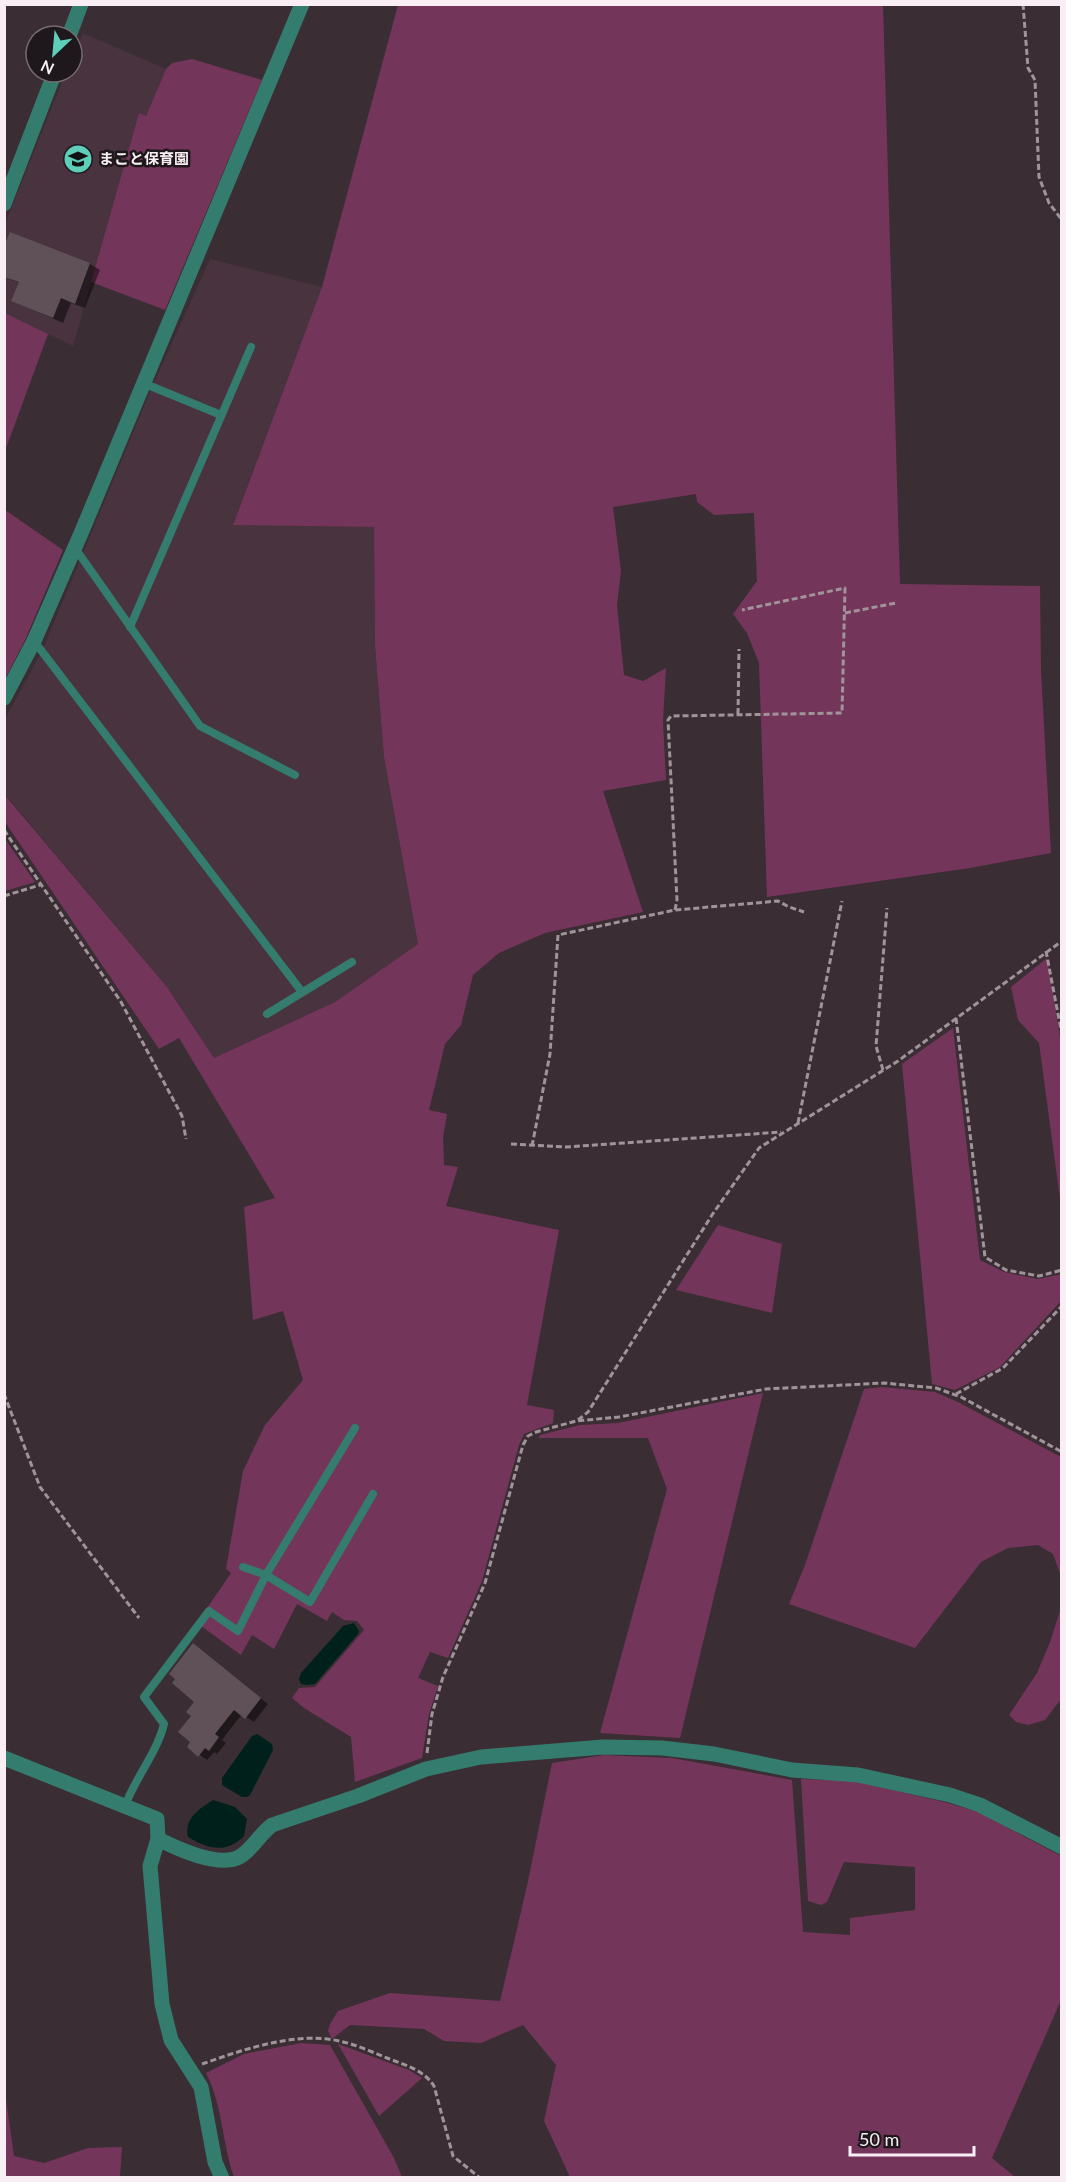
<svg xmlns="http://www.w3.org/2000/svg" width="1066" height="2182" viewBox="0 0 1066 2182" font-family="Lato,'Noto Sans JP',sans-serif">
  <style>
    .built { fill: #48333e }
    .green { fill: #74355a }
    .water { fill: #00211b }
    .shadow { fill: #0007 }
    .building { fill: #605058 }
    .lines { fill: none; stroke-linecap: round; stroke-linejoin: round }
    .path { stroke: #a0949a; stroke-width: 3; stroke-dasharray: 6 3; stroke-linecap: butt }
    .service { stroke: #347c6e; stroke-width: 8 }
    .minor { stroke: #347c6e; stroke-width: 15 }
    .labels { text-anchor: middle; stroke-width: 5; stroke-linejoin: round; paint-order: stroke }
    .poi-label { font-size: 15px; font-weight: bold; fill: #f8eef3; stroke: #1e171b; text-anchor: start }
  </style>
  <rect width="100%" height="100%" fill="#3b2d34"/>
  <!-- built -->
  <g class="built">
    <polygon points="83,33 166,69 146,116 139,113 73,346 5,313 4,226 66,72 72,72 72,58"/>
    <polygon points="210,259 322,287 233,524 374,527 375,646 384,757 418,944 335,1002 214,1058 167,987 5,794 4,721 42,651 152,387"/>
  </g>
  <!-- green -->
  <g class="green">
    <polygon points="398,5 883,5 900,584 1040,586 1041,670 1051,853 970,868 767,897 759,663 747,633 733,614 757,581 754,513 714,515 697,502 696,494 613,507 621,571 617,605 624,675 643,681 666,668 663,722 666,780 603,791 643,912 545,933 499,953 473,975 461,1025 445,1044 429,1110 447,1114 443,1137 444,1165 458,1167 446,1206 559,1230 527,1405 554,1410 553,1423 524,1434 519,1445 482,1581 448,1658 430,1652 418,1678 438,1686 429,1714 422,1758 355,1782 351,1737 304,1708 292,1698 299,1688 315,1687 364,1630 357,1621 344,1620 332,1612 327,1621 297,1604 274,1649 252,1635 241,1655 197,1623 231,1573 226,1569 243,1471 265,1425 303,1380 283,1311 253,1320 244,1207 275,1198 179,1038 159,1049 5,822 4,794 167,987 214,1058 335,1002 418,944 384,757 375,646 374,527 233,525 322,287"/>
    <polygon points="192,59 262,80 165,310 91,282 139,113 146,116 166,69 172,63"/>
    <polygon points="5,313 48,334 5,451"/>
    <polygon points="5,510 63,550 26,638 5,679"/>
    <polygon points="5,839 35,882 5,891"/>
    <polygon points="1047,958 1061,1043 1061,1206 1039,1043 1018,1020 1011,987"/>
    <polygon points="953,1028 980,1260 1004,1272 1038,1279 1062,1274 1061,1301 1000,1367 955,1390 932,1384 902,1064"/>
    <polygon points="718,1225 782,1244 772,1313 676,1290"/>
    <polygon points="882,1387 935,1392 958,1402 1061,1457 1061,1576 1053,1554 1038,1545 1008,1548 981,1562 915,1648 789,1604 805,1565 864,1389"/>
    <polygon points="763,1393 680,1738 600,1733 667,1489 648,1438 539,1438 540,1435 580,1425 618,1423"/>
    <polygon points="1061,1608 1061,1699 1045,1720 1028,1725 1016,1722 1009,1715 1037,1673 1050,1642"/>
    <polygon points="604,1755 672,1758 792,1780 803,1932 850,1935 850,1918 915,1910 915,1867 844,1862 827,1902 821,1905 808,1901 801,1779 855,1781 948,1803 978,1812 1061,1856 1061,2000 992,2158 1015,2177 570,2177 544,2121 556,2065 523,2025 481,2043 444,2041 424,2029 350,2025 332,2039 328,2031 330,2024 338,2011 390,1993 500,2001 527,1886 552,1763"/>
    <path d="M301 2043 330 2045 394 2158 402 2177H234C222 2143 223 2106 206 2073L244 2054Z"/>
    <polygon points="338,2044 409,2070 422,2078 379,2116"/>
    <polygon points="5,2092 14,2156 44,2163 88,2148 122,2147 120,2177 5,2177"/>
  </g>
  <!-- water -->
  <g class="water">
    <polygon points="354,1623 359,1631 358,1634 315,1684 307,1685 301,1684 299,1679 301,1673 343,1626"/>
    <polygon points="257,1734 272,1744 273,1750 250,1795 247,1797 242,1797 222,1785 222,1778 252,1736"/>
    <path d="M213 1800 235 1807 247 1819 244 1836C226 1854 208 1849 188 1837 184 1818 199 1809 213 1800Z"/>
  </g>
  <!-- shadow -->
  <g class="shadow">
    <polygon points="11,234 90,264 100,270 85,308 71,303 63,323 13,301 20,283 4,277 4,250"/>
    <polygon points="193,1645 268,1704 254,1722 242,1714 222,1740 226,1743 217,1754 214,1752 207,1760 189,1747 193,1742 196,1701"/>
  </g>
  <!-- building -->
  <g class="building">
    <polygon points="10,232 90,263 75,304 61,298 53,318 11,301 19,282 4,277 4,246"/>
    <polygon points="193,1643 261,1698 245,1719 234,1710 215,1734 219,1737 209,1751 205,1748 198,1757 187,1747 190,1742 178,1732 191,1716 186,1712 194,1702 172,1683 175,1679 169,1674"/>
  </g>
  <g class="lines">
    <!-- path -->
    <g class="path">
      <polyline points="1023,4 1028,68 1035,80 1039,177 1049,203 1062,220"/>
      <polyline points="845,613 896,603"/>
      <polyline points="738,714 739,649"/>
      <polyline points="4,830 121,1002 182,1116 186,1139"/>
      <polyline points="4,896 40,885"/>
      <polyline points="675,910 677,900 668,720 671,716 842,713 845,588 742,610"/>
      <polyline points="1046,951 1062,1035"/>
      <polyline points="956,1018 985,1257 1006,1270 1039,1276 1062,1270"/>
      <polyline points="883,1070 876,1046 887,908"/>
      <polyline points="798,1123 842,901"/>
      <polyline points="511,1144 566,1147 781,1132"/>
      <polyline points="532,1146 550,1054 558,935 675,910 778,901 789,907 804,912"/>
      <polyline points="4,1394 40,1487 139,1618"/>
      <polyline points="956,1394 1003,1368 1062,1306"/>
      <polyline points="578,1420 588,1412 712,1215 759,1148 898,1061 1062,941"/>
      <polyline points="427,1753 432,1714 443,1677 485,1583 523,1445 528,1436 536,1432 576,1421 619,1417 766,1389 884,1383 936,1388 961,1397 1062,1452"/>
      <path d="M202 2064C242 2050 296 2031 339 2041 355 2044 372 2052 387 2058 405 2065 424 2070 434 2086L453 2156 480 2178"/>
    </g>
    <!-- service -->
    <g class="service">
      <polyline points="143,383 221,415"/>
      <polyline points="75,548 200,726 295,775"/>
      <polyline points="130,627 251,347"/>
      <polyline points="34,641 302,992"/>
      <polyline points="267,1014 352,962"/>
      <polyline points="243,1567 266,1575 310,1602 373,1494"/>
      <path d="M125 1806C135 1778 157 1753 164 1724L144 1697 209 1611 238 1631 266 1575 355 1428"/>
    </g>
    <!-- minor -->
    <g class="minor">
      <polyline points="69,36 81,4"/>
      <polyline points="4,204 55,72"/>
      <polyline points="4,698 34,641 82,531 302,4"/>
      <path d="M4 1758 157 1819 158 1839C178 1849 220 1869 241 1856 253 1848 260 1834 272 1825L358 1796 426 1769 481 1757 603 1747 662 1748 714 1754 792 1770 858 1775 950 1795 980 1805 1062 1847"/>
      <polyline points="158,1839 150,1866 162,2004 171,2040 201,2087 215,2162 222,2178"/>
    </g>
  </g>
  <!-- icons -->
  <defs>
    <g id="school-disc" transform="scale(1.5)"><circle r="9.5" fill="#5eceb8" stroke="#1e171b"/><path d="M0-5L7-2L0 1L-7-2ZM-4 1L0 2.5L4 1V4Q0 6-4 4Z" fill="#111"/></g>
  </defs>
  <g fill-rule="evenodd">
    <use href="#school-disc" x="78" y="159"/>
  </g>
  <g class="labels">
    <!-- poi labels -->
    <g class="poi-label">
      <text x="99" y="164">まこと保育園</text>
    </g>
  </g>
  <!-- border -->
  <rect width="1066" height="2182" fill="none" stroke="#f8eef3" stroke-width="12"/>
  <!-- north arrow -->
  <g transform="translate(54 54) rotate(206)"><circle r="28" fill="#1e171b" stroke="#756d71" stroke-width="1.5"/>
  <path d="M0-4.5L10 22L0 15L-10 22Z" fill="#5eceb8"/>
  <text y="-9" font-size="16" font-weight="bold" text-anchor="middle" fill="#f8eef3">N</text>
  </g>
  <!-- scale -->
  <path d="M850 2146v9h124v-9" fill="none" stroke="#f8eef3" stroke-width="3"/>
  <text x="859" y="2146" font-size="18" fill="#f8eef3" stroke="#1e171b" stroke-width="4.5" paint-order="stroke">50 m</text>
</svg>
